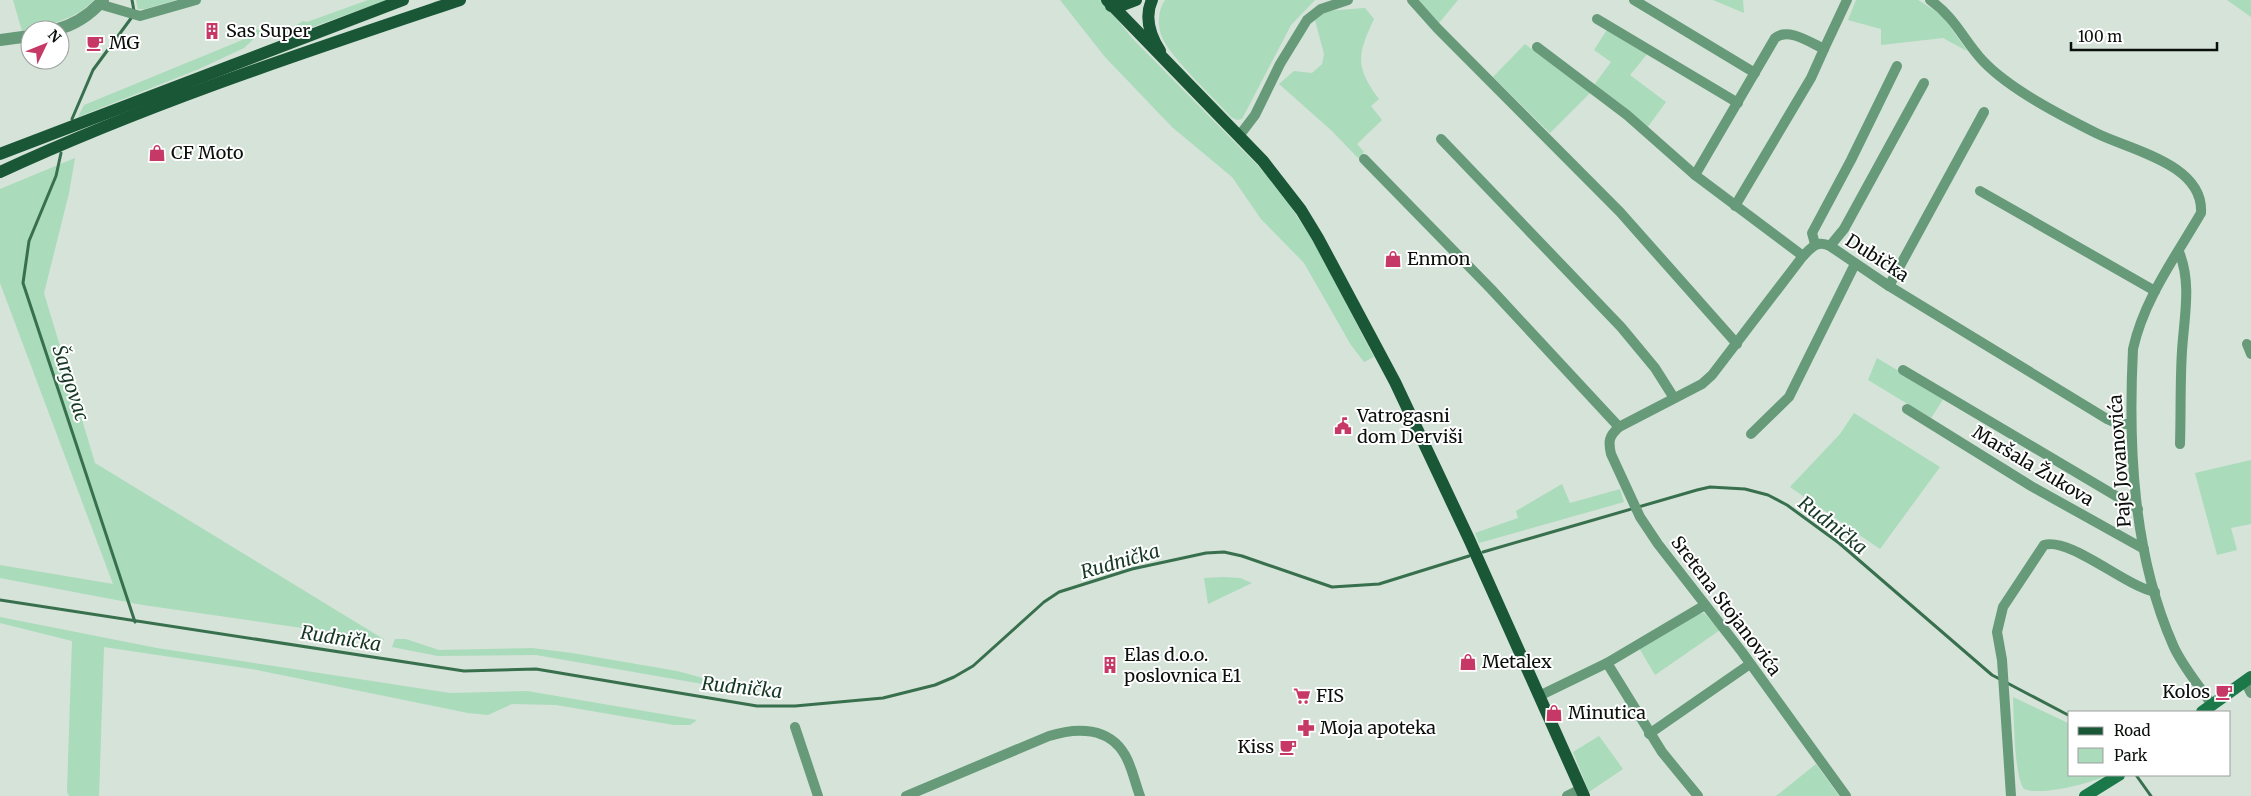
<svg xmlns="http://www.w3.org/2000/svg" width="2251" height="796" viewBox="0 0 2251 796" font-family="Merriweather,serif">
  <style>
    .green { fill: #aadbbb }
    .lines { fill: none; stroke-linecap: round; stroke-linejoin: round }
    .stream { stroke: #38704e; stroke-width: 3 }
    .minor { stroke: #669a79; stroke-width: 10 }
    .tertiary { stroke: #669a79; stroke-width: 12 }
    .secondary { stroke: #1b7849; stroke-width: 12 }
    .primary { stroke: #195736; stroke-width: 12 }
    .labels { text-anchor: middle; stroke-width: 4; stroke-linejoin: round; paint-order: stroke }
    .poi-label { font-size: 18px; fill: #0b0f0c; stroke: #fff; text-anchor: start }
    .street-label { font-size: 18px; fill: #0b0f0c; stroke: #fff }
    .water-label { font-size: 19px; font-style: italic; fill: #163824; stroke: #fff }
  </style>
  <rect width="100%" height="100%" fill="#d5e3d9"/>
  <!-- green -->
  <g class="green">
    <path d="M13 0H94C74 21 49 24 22 31Z"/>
    <polygon points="136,0 176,0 145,9 138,9"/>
    <polygon points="368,0 387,0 279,39 277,37 303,21 307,22"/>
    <polygon points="1060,0 1101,0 1133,39 1275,183 1314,242 1374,357 1364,362 1351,345 1304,263 1261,219 1232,177 1172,127 1105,57"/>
    <path d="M1165 0H1315L1291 25 1242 119 1237 120 1231 117C1215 99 1170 57 1162 37 1157 25 1158 10 1165 0Z"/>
    <polygon points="1418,0 1458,0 1439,23"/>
    <polygon points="1713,0 1743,0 1744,13"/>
    <polygon points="1856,0 1918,0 1942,15 1967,51 1943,38 1881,45 1881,29 1848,20"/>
    <polygon points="2227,0 2251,0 2251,17"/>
    <path d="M1365 8 1374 19C1357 55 1355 67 1379 99L1371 106 1382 120 1357 144 1364 152 1358 158 1331 130 1279 84 1294 71 1312 73 1322 64 1324 54 1315 20 1325 11Z"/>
    <polygon points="1608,28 1648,53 1630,75 1666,102 1647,128 1594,85 1611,62 1594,50"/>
    <polygon points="257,29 261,32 244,48 199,69 78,117 84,105 252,36 248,30"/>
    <polygon points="1525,44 1590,93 1550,133 1493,77"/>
    <polygon points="75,158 69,193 44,293 95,463 385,640 143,605 0,578 0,565 113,584 0,283 0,189"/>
    <polygon points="1877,358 1944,398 1931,418 1868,380"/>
    <polygon points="1854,413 1940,467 1880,549 1790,487 1840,434"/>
    <polygon points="2251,460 2251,524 2231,528 2237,550 2217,555 2195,473"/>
    <polygon points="1562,484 1570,503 1620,489 1624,502 1479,543 1475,533 1518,518 1516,511"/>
    <polygon points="1224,577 1240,578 1252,583 1208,604 1204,578"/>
    <polygon points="1704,613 1720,630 1655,675 1639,648 1697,614"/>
    <polygon points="0,617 157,648 450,693 527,691 697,720 690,725 674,725 556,705 512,704 488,715 468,713 257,670 104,647 99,796 69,796 67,792 72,641 0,623"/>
    <polygon points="395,639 406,639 439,650 532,648 572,653 677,671 714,681 736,684 737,690 536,655 438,656 392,647"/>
    <path d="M2013 697 2070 724V775H2107C2089 784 2041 796 2024 789 2014 776 2014 716 2013 697Z"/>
    <polygon points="1599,736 1623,769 1589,792 1573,752"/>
    <polygon points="1816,764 1839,796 1776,796"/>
  </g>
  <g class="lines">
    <!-- stream -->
    <g class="stream">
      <polyline points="132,0 134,11"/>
      <polyline points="72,119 93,70 132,17"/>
      <polyline points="61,153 56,176 29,241 23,283 135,622"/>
      <polyline points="1483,552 1697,490 1710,487 1745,489 1768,495 1787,505 1839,543 1992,675 2070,716"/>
      <polyline points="0,600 464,671 536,669 757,706 795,706 883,698 935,685 954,677 973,666 1044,602 1059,592 1132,569 1206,553 1224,552 1242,556 1332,587 1379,584 1469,556"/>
      <polyline points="2136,775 2151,796"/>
    </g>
    <!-- minor -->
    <g class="minor">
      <polyline points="1412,0 1437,28 1620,212 1737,344"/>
      <polyline points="1634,0 1755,73"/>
      <path d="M1930 0C1957 19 1963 40 1984 62 2011 90 2062 116 2096 133 2130 150 2204 164 2201 213 2176 256 2144 299 2133 349 2128 447 2133 554 2173 645 2182 666 2199 685 2212 705"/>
      <polyline points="99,4 140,16 196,0"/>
      <polyline points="1597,19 1738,103"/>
      <polyline points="1537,47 1627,115 1695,175 1803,256"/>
      <polyline points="1824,49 1847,0"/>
      <polyline points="1239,136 1255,115 1280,64 1307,20 1321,9 1348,0"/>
      <polyline points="1441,139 1621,327 1655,368 1674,398"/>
      <polyline points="1364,159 1491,289 1619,427"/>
      <path d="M1695 175 1775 38C1788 27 1811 43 1824 49L1811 78 1735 206"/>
      <polyline points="1980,191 2155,291"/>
      <polyline points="1815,244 1812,233 1851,160 1897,66"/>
      <polyline points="1830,246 1844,229 1924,83"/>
      <path d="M2179 252C2192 283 2184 318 2182 351 2180 382 2181 413 2180 444"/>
      <polyline points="1889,286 1984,112"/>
      <polyline points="2247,344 2251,354"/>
      <polyline points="1903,370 2138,509"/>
      <polyline points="1907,409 2031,486 2144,549"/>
      <polyline points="1751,434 1789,397 1855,264"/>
      <polyline points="1607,663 1662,752 1698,796"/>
      <polyline points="2245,681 2251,693"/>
      <polyline points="1539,696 1607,663 1705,605"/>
      <polyline points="795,727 818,796"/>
      <polyline points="1649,734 1750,664"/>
      <path d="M906 796 1049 736C1077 727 1109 727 1125 755 1132 767 1135 783 1140 796"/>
      <polyline points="1567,796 1581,789"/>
      <path d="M1846 796 1742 652 1658 544 1640 517 1611 454C1608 441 1609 436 1619 427L1702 384 1712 375 1803 256C1812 247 1817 240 1830 246L1889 286 2107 419 2118 424H2130"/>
      <path d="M2011 796 2002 660 1997 632 2003 607 2044 545C2070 537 2125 586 2155 592"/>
    </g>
    <!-- tertiary -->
    <g class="tertiary">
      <path d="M55 30C75 25 90 15 103 0"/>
      <polyline points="0,40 30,36"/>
    </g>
    <!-- secondary -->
    <g class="secondary">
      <polyline points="2202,712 2251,677"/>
      <polyline points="2085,796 2119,775"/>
    </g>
    <!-- primary -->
    <g class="primary">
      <polyline points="1107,0 1263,161 1301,210 1318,238 1395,382 1469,539 1584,796"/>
      <path d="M1152 0C1144 17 1150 35 1160 51"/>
      <polyline points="1111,6 1123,5 1136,0"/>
      <polyline points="0,154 403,0"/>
      <path d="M0 172C149 103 305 52 460 0"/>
    </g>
  </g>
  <!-- icons -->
  <defs>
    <g id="building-bare" transform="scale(1.35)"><path d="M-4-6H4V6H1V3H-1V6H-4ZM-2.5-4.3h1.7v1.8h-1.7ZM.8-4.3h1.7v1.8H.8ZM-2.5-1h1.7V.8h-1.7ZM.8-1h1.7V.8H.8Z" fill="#c63865" stroke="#fff" stroke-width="2.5" paint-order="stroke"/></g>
    <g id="cafe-bare" transform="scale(1.35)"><path d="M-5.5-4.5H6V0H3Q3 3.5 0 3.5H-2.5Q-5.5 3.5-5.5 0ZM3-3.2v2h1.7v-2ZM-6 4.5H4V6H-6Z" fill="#c63865" stroke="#fff" stroke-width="2.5" paint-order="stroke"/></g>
    <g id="shop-bare" transform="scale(1.35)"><path d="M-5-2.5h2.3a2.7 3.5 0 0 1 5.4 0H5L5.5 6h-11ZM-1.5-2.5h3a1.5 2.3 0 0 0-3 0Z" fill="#c63865" stroke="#fff" stroke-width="2.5" paint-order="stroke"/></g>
    <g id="civic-bare" transform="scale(1.35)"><path d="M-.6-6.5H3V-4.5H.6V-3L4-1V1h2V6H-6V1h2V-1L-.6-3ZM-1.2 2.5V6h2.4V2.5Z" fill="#c63865" stroke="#fff" stroke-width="2.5" paint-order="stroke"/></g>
    <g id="supermarket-bare" transform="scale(1.35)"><path d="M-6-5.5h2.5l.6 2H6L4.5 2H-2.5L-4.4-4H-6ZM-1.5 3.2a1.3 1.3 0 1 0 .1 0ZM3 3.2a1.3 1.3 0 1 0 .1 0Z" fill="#c63865" stroke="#fff" stroke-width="2.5" paint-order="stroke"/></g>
    <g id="pharmacy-bare" transform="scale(1.35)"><path d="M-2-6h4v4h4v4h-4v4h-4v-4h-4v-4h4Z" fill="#c63865" stroke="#fff" stroke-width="2.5" paint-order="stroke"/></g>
  </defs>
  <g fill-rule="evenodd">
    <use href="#building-bare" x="212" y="31"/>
    <use href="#cafe-bare" x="95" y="43"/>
    <use href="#shop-bare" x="157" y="153"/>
    <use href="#shop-bare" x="1393" y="259"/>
    <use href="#civic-bare" x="1343" y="426"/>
    <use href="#shop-bare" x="1468" y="662"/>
    <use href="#building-bare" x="1110" y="665"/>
    <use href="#cafe-bare" x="2224" y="692"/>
    <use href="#supermarket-bare" x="1302" y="696"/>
    <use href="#shop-bare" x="1554" y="713"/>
    <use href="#pharmacy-bare" x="1306" y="728"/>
    <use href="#cafe-bare" x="1288" y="747"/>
  </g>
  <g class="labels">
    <!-- poi labels -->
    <g class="poi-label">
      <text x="226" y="37">Sas Super</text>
      <text x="109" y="49">MG</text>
      <text x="171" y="159">CF Moto</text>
      <text x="1407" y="265">Enmon</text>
      <text x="1357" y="422">Vatrogasni<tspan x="1357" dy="21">dom Derviši</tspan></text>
      <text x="1124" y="661">Elas d.o.o.<tspan x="1124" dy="21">poslovnica E1</tspan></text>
      <text x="1482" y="668">Metalex</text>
      <text x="2210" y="698" text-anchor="end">Kolos</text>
      <text x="1316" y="702">FIS</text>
      <text x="1568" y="719">Minutica</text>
      <text x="1320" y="734">Moja apoteka</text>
      <text x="1274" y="753" text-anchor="end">Kiss</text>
    </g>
    <!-- street labels -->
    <g class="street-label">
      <text transform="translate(1877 258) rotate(33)" y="6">Dubička</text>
      <text transform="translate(2120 461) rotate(-94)" y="6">Paje Jovanovića</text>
      <text transform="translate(2033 466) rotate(31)" y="6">Maršala Žukova</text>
      <text transform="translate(1726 606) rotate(53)" y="6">Sretena Stojanovića</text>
    </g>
    <!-- water labels -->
    <g class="water-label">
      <text transform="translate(71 383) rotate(72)" y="7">Šargovac</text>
      <text transform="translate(1833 525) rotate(38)" y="7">Rudnička</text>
      <text transform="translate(1120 561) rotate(-16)" y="7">Rudnička</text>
      <text transform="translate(341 638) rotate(9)" y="7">Rudnička</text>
      <text transform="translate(742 687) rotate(6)" y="7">Rudnička</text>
    </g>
  </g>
  <!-- legend -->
  <rect x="2068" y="711" width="162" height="65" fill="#ffffff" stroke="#9d9f9e"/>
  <rect x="2078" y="727" width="25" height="8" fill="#195736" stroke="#9d9f9e"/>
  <text x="2114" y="736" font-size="15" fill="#0b0f0c">Road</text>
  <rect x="2078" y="748" width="25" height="15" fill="#aadbbb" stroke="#9d9f9e"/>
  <text x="2114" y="761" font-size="15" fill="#0b0f0c">Park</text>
  <!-- north arrow -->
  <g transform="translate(45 45) rotate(47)"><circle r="24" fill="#ffffff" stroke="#9d9f9e"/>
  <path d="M0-4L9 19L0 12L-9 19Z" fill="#c63865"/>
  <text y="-8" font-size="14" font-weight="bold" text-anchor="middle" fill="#0b0f0c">N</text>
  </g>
  <!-- scale -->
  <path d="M2071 42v8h146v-8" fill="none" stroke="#0b0f0c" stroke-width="2.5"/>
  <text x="2078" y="42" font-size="15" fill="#0b0f0c" stroke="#ffffff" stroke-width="4" paint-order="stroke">100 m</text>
</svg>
